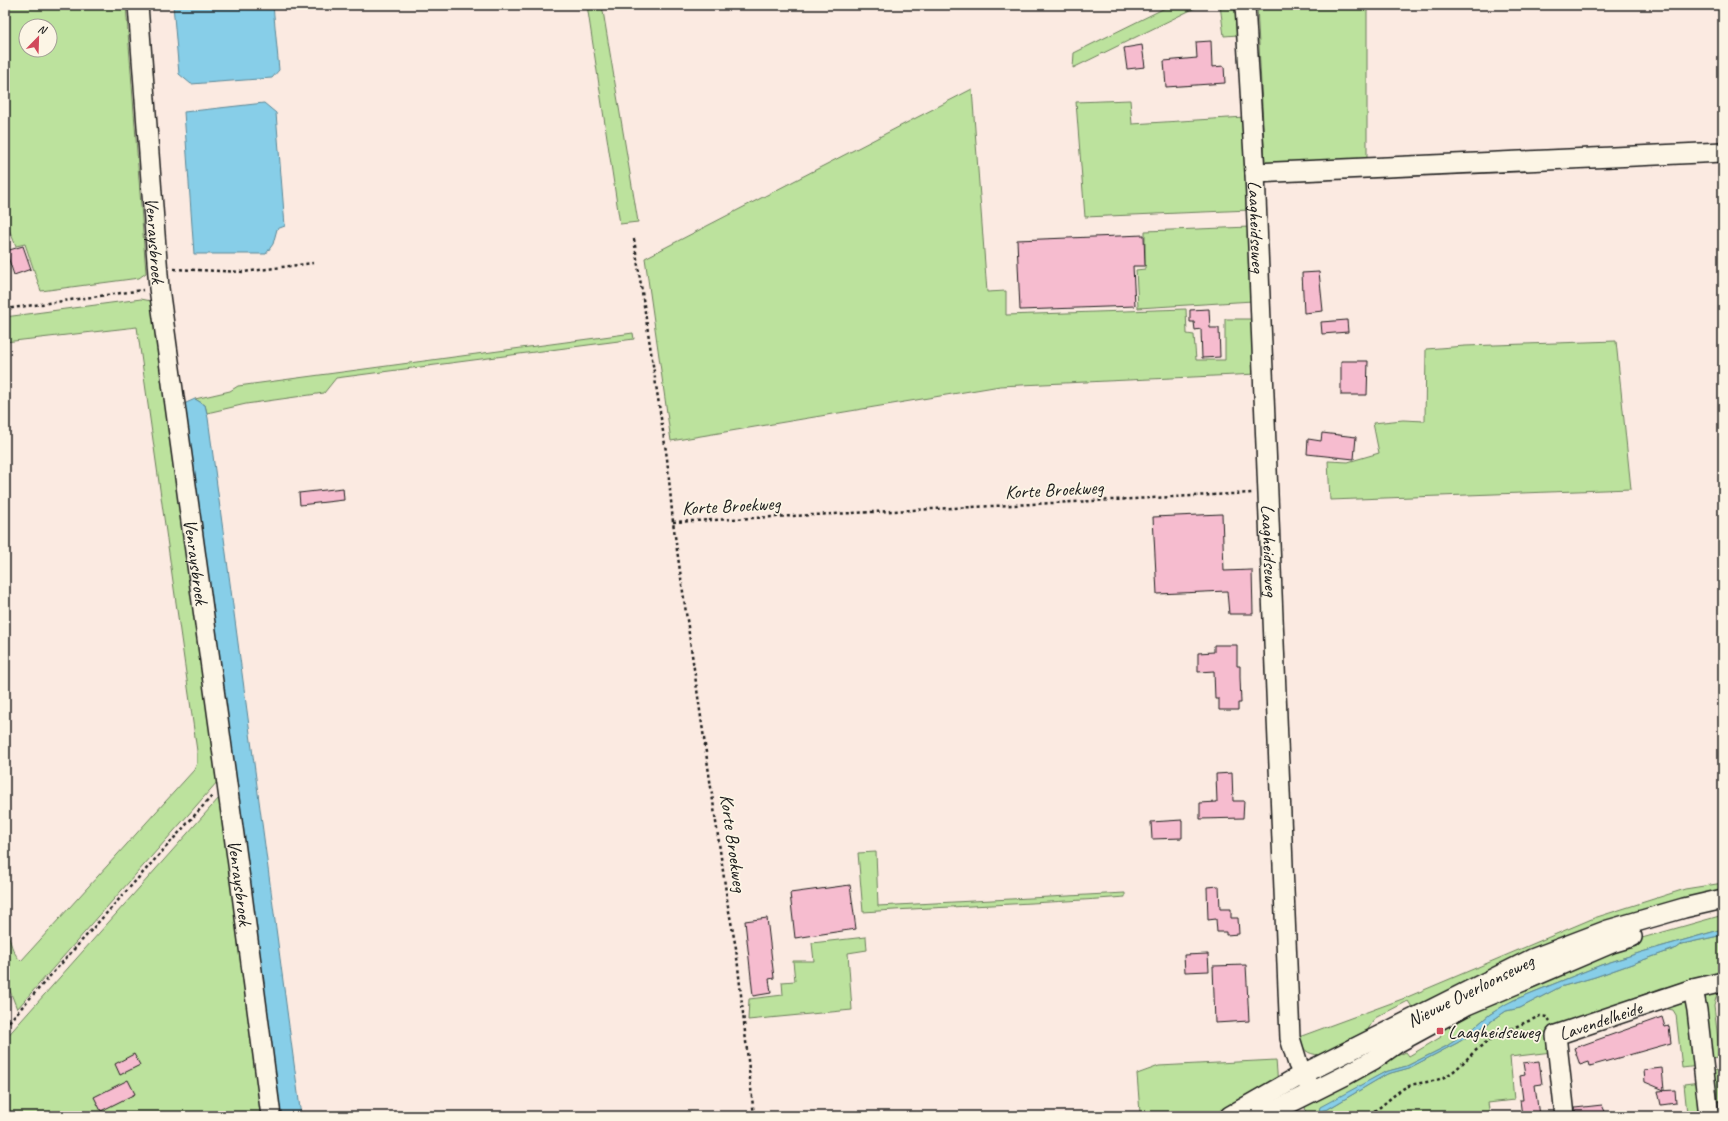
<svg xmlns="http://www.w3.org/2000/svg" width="1728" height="1121" viewBox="0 0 1728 1121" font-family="Caveat,sans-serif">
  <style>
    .green { fill: #bce29d; stroke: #6c7f5c; fill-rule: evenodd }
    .water { fill: #87cee8; stroke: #5c8796 }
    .building { fill: #f6bccf; stroke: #1c1c1c }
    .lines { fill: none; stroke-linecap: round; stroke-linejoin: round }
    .minor-casing { stroke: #1c1c1c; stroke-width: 22 }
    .path { stroke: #1c1c1c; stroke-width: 2.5; stroke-dasharray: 3 3; stroke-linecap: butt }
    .minor { stroke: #fcf5e5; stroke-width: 19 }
    .poi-dot { fill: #d1495b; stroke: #fcf5e5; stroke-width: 1.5 }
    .labels { text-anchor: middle; stroke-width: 3.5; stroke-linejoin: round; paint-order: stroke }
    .street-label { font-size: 19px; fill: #1c1c1c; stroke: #fcf5e5 }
    .poi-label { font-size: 19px; fill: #1c1c1c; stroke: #fcf5e5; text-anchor: start }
  </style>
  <rect width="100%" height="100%" fill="#fbeae1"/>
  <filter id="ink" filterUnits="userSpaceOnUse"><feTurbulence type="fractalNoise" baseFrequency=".025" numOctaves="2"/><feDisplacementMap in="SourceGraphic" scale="8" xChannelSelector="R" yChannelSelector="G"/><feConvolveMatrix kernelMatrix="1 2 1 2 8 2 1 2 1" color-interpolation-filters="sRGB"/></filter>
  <g filter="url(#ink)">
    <!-- green -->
    <g class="green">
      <path d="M5 5H126L146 273 139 278 41 291 25 244 16 246 5 220ZM26 26H50V50H26Z"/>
      <polygon points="587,5 602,5 638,222 620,224"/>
      <polygon points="1171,5 1201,5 1073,68 1074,53"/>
      <polygon points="1220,5 1236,5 1238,35 1224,36"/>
      <polygon points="1257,5 1367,5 1367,159 1265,164"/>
      <polygon points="972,89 987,292 1006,291 1006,315 1186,309 1187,334 1194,335 1196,360 1225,360 1225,319 1252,319 1257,374 1000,386 671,441 645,258"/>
      <polygon points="1130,100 1132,124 1245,117 1250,210 1085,217 1076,102"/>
      <polygon points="1250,227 1253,301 1138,308 1136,270 1145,269 1145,231"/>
      <path d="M141 299 151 301 218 781 17 1009 5 978V907C8 925 7 948 21 961L194 770 197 763V751L137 327 5 342V317Z"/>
      <polygon points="633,333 634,339 336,378 324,393 246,404 207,413 205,405 195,399 230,391 238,386"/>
      <polygon points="1616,341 1631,489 1330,500 1328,461 1348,462 1379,453 1373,423 1403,420 1425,421 1426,349 1465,346"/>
      <polygon points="219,798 264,1116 5,1116 5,1039"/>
      <path d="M876 852 878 906 1125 893V897C1038 904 951 906 863 912L858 853Z"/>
      <path d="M1723 883V894L1438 1001 1412 1007 1408 1001 1375 1018 1367 1031 1320 1055C1307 1054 1302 1050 1299 1037L1405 998 1594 918 1685 889Z"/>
      <polygon points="1723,915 1723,929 1642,952 1601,965 1514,1000 1489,1015 1469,1032 1445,1047 1407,1066 1385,1072 1319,1109 1328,1109 1387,1074 1409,1068 1457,1043 1477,1031 1506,1011 1520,1008 1560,987 1595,977 1677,948 1682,944 1723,935 1723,977 1661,988 1551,1030 1552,1052 1510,1057 1514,1100 1488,1103 1490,1116 1306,1116 1305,1106 1376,1065 1406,1052 1409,1056 1441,1037 1439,1030 1449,1018 1578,959 1642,938"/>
      <polygon points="866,937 867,950 848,953 852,1010 748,1020 749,999 783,995 782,982 795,981 793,961 814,961 812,943"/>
      <polygon points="1721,992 1717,995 1714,1005 1720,1058 1708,1059 1702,1002 1704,995"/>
      <polygon points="1684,1000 1688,1002 1699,1066 1682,1068 1676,1015 1673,1010 1664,1008"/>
      <polygon points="1276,1060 1278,1085 1223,1116 1111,1116 1140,1113 1137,1074 1159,1066"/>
      <polygon points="1721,1070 1723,1101 1713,1102 1709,1071"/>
      <polygon points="1700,1082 1704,1110 1687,1114 1684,1084"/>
    </g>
    <!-- water -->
    <g class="water">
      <polygon points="173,5 273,5 279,70 272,78 191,84 179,74"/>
      <polygon points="264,103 276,113 285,226 277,229 273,244 266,254 194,254 184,112"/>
      <polygon points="195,399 205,405 208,418 301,1116 280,1116 181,412 186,403"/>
      <polygon points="1723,929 1723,935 1682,944 1677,948 1595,977 1560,987 1520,1008 1506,1011 1477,1031 1457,1043 1409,1068 1387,1074 1328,1109 1319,1111 1320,1107 1385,1072 1407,1066 1445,1047 1469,1032 1489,1015 1506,1004 1514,1000 1601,965 1642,952"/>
    </g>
    <!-- building -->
    <g class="building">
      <polygon points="1211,41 1212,67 1224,66 1225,83 1166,87 1164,61 1197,58 1196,42"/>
      <polygon points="1142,45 1145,67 1127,69 1124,48"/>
      <polygon points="1144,235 1145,266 1133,266 1135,306 1020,310 1017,240"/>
      <polygon points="23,246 31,269 14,275 6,251"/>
      <polygon points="1319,272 1323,311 1304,313 1302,273"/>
      <polygon points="1209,309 1210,328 1219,328 1220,357 1202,358 1201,329 1195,330 1194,322 1190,322 1190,310"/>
      <polygon points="1347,320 1348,332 1322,334 1321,322"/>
      <polygon points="1341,361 1368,361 1367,395 1341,395"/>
      <polygon points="1322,433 1356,437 1354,459 1307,454 1308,439 1321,441"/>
      <polygon points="343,488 344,500 300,505 299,493"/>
      <polygon points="1222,514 1224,571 1252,570 1253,614 1229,614 1227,591 1157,594 1153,517"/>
      <polygon points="1214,645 1237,645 1237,666 1240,666 1240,677 1241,703 1238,703 1238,710 1219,710 1219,699 1215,699 1214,671 1198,672 1198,653 1214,652"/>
      <polygon points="1232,773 1233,801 1244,801 1243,818 1200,819 1200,803 1217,802 1216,774"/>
      <polygon points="1182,820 1182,838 1152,839 1151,822"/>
      <polygon points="850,885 856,929 795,938 790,893"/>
      <polygon points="1219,886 1220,909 1231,909 1231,918 1238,918 1239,934 1226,935 1226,932 1217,932 1216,919 1208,920 1207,887"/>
      <polygon points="767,918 774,978 769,979 771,993 753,996 745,921"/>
      <polygon points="1208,954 1209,971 1185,972 1184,955"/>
      <polygon points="1246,965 1249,1021 1215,1023 1213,966"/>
      <polygon points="1662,1017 1665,1027 1669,1026 1671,1043 1590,1066 1589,1062 1580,1065 1574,1048"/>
      <polygon points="134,1054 140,1065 120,1075 115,1064"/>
      <polygon points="1539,1061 1542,1084 1535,1085 1539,1116 1522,1116 1520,1100 1523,1100 1520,1076 1525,1075 1523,1063"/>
      <polygon points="1662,1068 1664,1090 1645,1082 1644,1070"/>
      <polygon points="128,1080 135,1094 101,1111 94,1097"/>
      <polygon points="1675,1090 1676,1103 1661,1105 1658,1091"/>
      <polygon points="1602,1105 1607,1116 1576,1116 1575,1108"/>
    </g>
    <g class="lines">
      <!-- minor casing -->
      <g class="minor-casing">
        <g id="minor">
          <path id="s1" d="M138 5 159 288 240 879 271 1116"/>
          <path id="s2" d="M1245 5 1255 173 1290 1038 1298 1064 1312 1091"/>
          <polyline points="1255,173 1723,152"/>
          <polyline points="1693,989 1697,1010 1709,1116"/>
          <path id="s3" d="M1230 1116 1303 1074 1532 959 1608 930 1684 908 1723 899"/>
          <polyline points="1264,1116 1346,1075 1373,1060 1397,1043 1467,1005 1612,943 1632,937"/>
          <path id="s4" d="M1565 1116 1556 1035 1693 989 1723 982"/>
        </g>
      </g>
      <!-- path -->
      <g class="path">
        <polyline points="634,239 667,458 673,522 728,906 736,948 754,1116"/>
        <polyline points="174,269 244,272 313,263"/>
        <polyline points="5,309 143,290"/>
        <polyline points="673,522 1252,493"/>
        <polyline points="5,1026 212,796"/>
        <path d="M1363 1116C1379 1111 1388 1099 1401 1090 1414 1081 1429 1084 1442 1078 1457 1072 1467 1057 1480 1047 1498 1033 1520 1025 1540 1016L1547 1017 1550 1021"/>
      </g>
      <!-- minor -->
      <use href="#minor" class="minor"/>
    </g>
  </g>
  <!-- markers -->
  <rect class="poi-dot" x="1436" y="1027" width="8" height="8" rx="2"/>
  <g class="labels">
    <!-- street labels -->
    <g class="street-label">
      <text dy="7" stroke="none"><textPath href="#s2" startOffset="222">Laagheidseweg</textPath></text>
      <text dy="7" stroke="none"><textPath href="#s1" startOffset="236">Venraysbroek</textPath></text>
      <text transform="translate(1054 489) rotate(-3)" y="7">Korte Broekweg</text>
      <text transform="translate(731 505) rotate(-3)" y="7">Korte Broekweg</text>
      <text dy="7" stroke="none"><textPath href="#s2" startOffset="546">Laagheidseweg</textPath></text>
      <text dy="7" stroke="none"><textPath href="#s1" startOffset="560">Venraysbroek</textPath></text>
      <text transform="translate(734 843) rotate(82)" y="7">Korte Broekweg</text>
      <text dy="7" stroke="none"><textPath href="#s1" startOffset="884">Venraysbroek</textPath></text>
      <text dy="7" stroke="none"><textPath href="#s3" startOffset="271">Nieuwe Overloonseweg</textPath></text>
      <text dy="7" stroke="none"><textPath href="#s4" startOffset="128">Lavendelheide</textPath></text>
    </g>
    <!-- poi labels -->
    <g class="poi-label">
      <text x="1448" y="1038">Laagheidseweg</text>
    </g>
  </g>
  <!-- margin -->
  <rect width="1728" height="1121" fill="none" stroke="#fcf5e5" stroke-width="20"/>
  <rect x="10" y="10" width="1708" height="1101" fill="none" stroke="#1c1c1c" stroke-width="1.5" filter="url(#ink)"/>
  <!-- north arrow -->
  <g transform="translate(38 38) rotate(23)"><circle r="19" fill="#fcf5e5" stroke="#a29e95"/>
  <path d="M0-3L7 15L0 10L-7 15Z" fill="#d1495b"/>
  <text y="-6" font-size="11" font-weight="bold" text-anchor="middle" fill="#1c1c1c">N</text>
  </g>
</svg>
